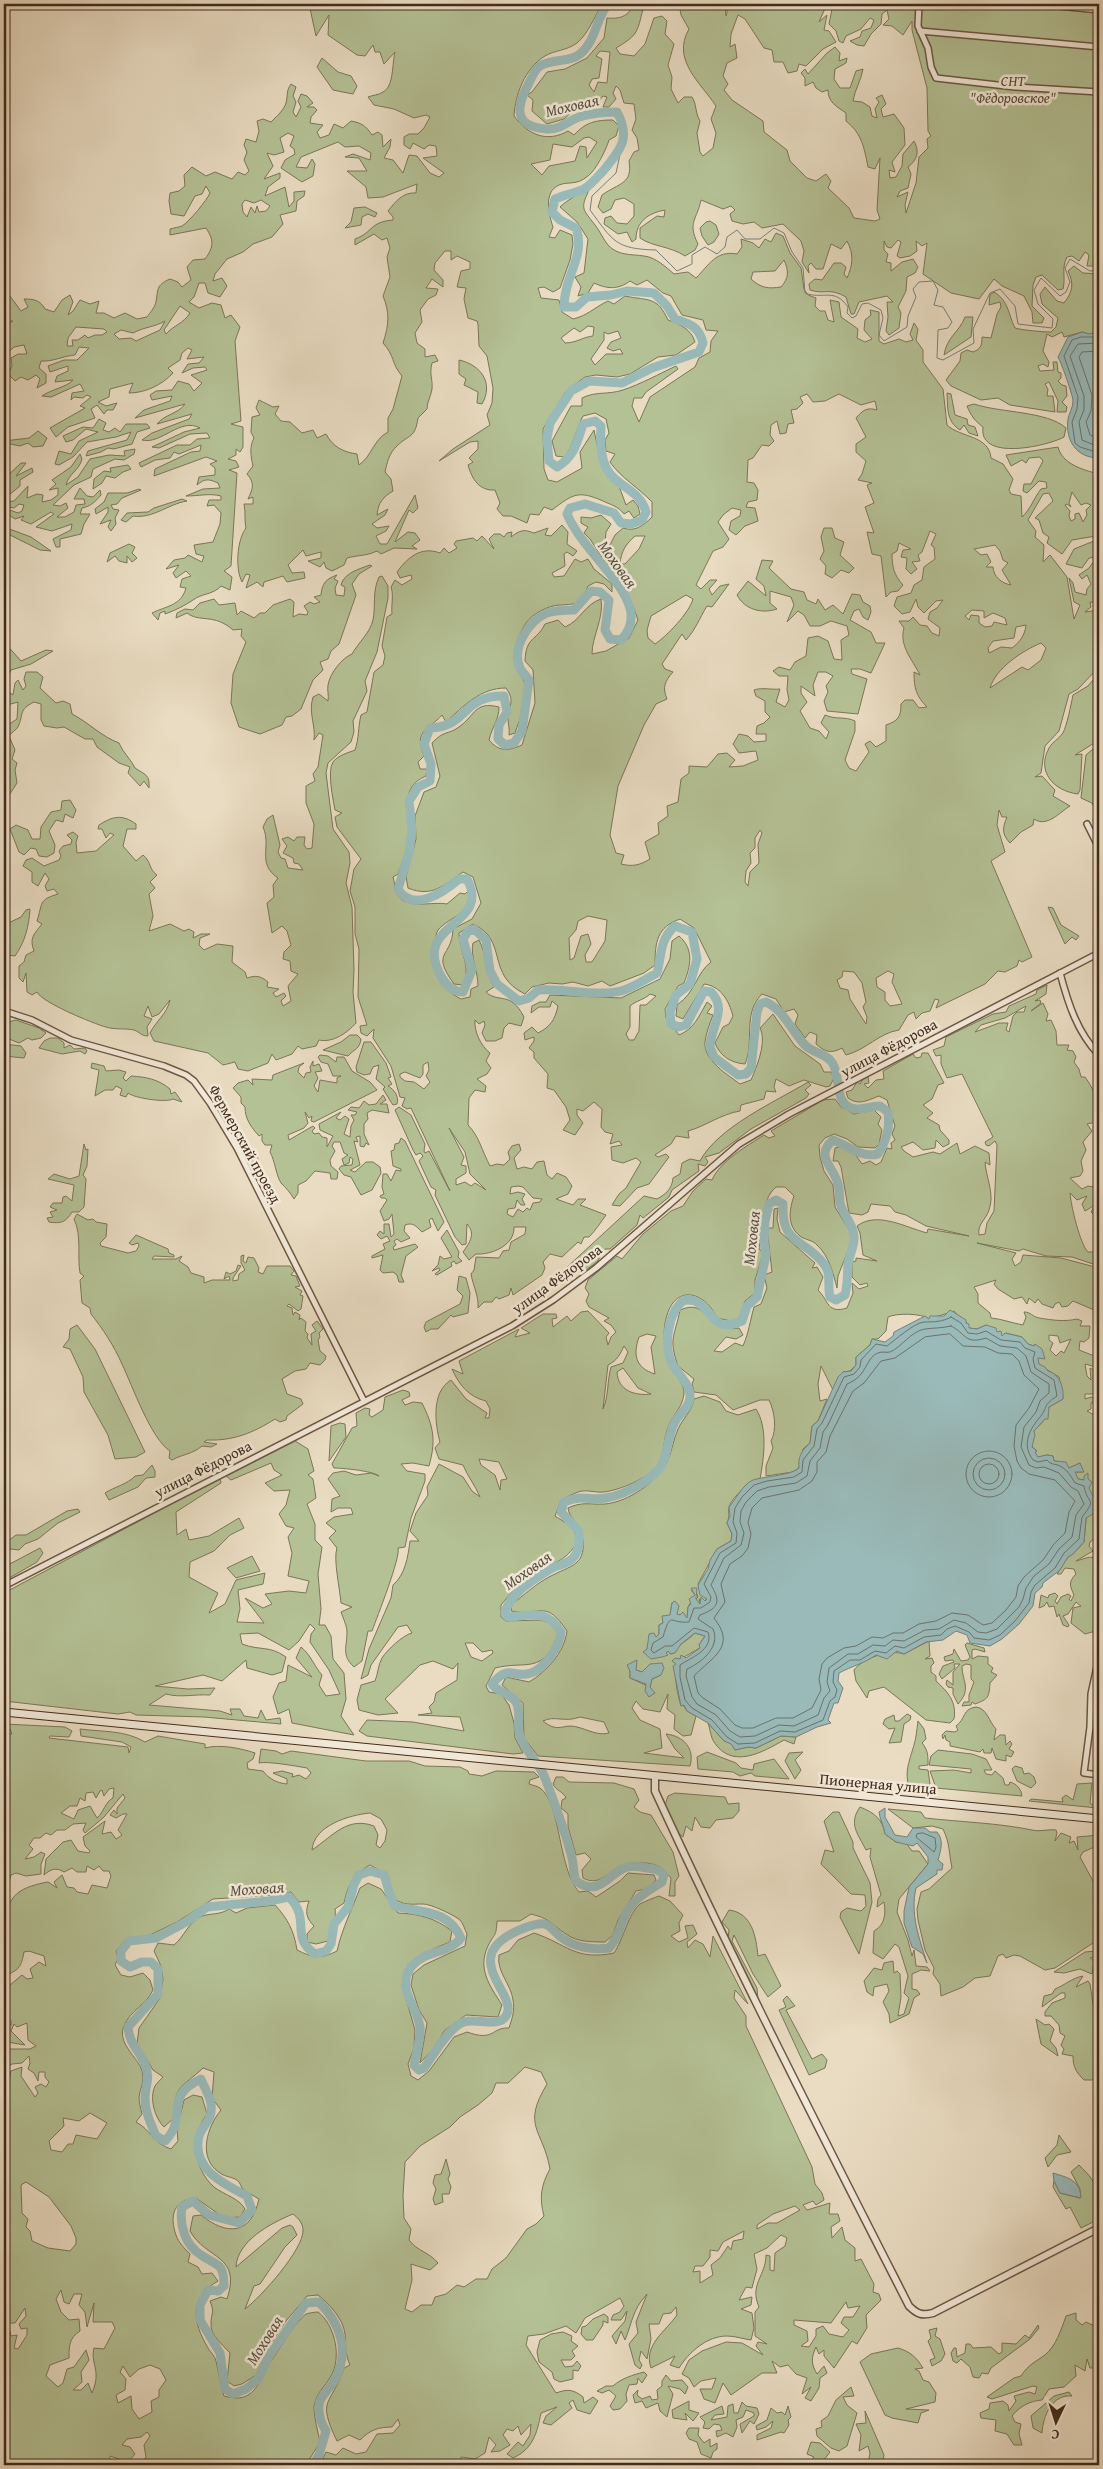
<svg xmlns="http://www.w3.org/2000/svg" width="1103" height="2469" viewBox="0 0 1103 2469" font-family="'Gentium Book Plus',serif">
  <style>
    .green { fill: #b4c195; stroke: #7c7658; fill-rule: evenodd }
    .water { fill: #99bab9; stroke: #77817a }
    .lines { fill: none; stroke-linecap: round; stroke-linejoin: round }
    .shore { stroke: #6e726a; stroke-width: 1 }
    .stream { stroke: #77817a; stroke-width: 1 }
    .river { stroke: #99bab9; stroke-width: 9 }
    .minor-casing { stroke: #6c5745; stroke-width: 8 }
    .tertiary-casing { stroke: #6c5745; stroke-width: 9 }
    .secondary-casing { stroke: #432b1b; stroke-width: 9 }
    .minor { stroke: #f1e8d7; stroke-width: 5 }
    .tertiary { stroke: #f1e8d7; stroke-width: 6 }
    .secondary { stroke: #f1e8d7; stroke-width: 7 }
    .labels { text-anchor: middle; stroke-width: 5; stroke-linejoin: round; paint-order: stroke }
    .park-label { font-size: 15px; font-style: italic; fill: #5a4933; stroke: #f1e8d7 }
    .street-label { font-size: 15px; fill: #432b1b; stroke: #f1e8d7 }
    .water-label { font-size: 16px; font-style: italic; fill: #584f42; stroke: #f1e8d7 }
  </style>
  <rect width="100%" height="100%" fill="#e9dcc2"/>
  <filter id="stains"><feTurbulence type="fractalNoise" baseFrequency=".004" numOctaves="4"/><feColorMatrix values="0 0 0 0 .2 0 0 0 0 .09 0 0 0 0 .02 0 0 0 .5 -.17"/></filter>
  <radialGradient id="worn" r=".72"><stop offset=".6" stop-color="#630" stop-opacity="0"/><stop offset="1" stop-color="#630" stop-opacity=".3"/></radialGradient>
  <!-- green -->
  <g class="green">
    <path d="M309 4H602C595 16 588 34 577 43 566 51 555 50 545 56 525 68 515 95 514 116 528 135 547 143 568 131L574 135C586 122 596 120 613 120L619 126 616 136 609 140C606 150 596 170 588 176 576 186 569 181 559 185 543 192 549 215 553 227L549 237 555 238 560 230 572 235 573 244 570 260 560 288 553 292 544 287 538 288 541 298 559 300 562 312 573 319C587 316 595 307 608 301L614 304 625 296C649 301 657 296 668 320 681 325 691 329 695 342L676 355 658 357 630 374 617 377 596 375 585 377 566 391 543 429 544 469 548 480 557 482 582 468 580 452 594 430 601 464 609 478 619 486 626 505 633 500 638 506 640 514 634 518 629 511 624 514C618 506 611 505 603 501 578 490 573 494 552 510L544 507 539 515 530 514 527 523 511 516H503L497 509 500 503 495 490C479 491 472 479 468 465L473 462 469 458 478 449V441L470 442 439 461 453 449 490 425 487 415 492 403 493 388 487 356 479 346 478 324 477 321 468 318 464 299 466 288 457 287 461 271 470 269V262L457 256 451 260V251H445L435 263 434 270 443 280V287L432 279 426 288 438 289 436 295 428 299 420 310 422 322 415 333 417 343 425 349V357L435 355 438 361 432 363C429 375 433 379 432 389 431 396 427 402 427 409L418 418C415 439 409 434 397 446 389 453 387 463 385 472L391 479 393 491C383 497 378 503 377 515L388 509 385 515 372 524 377 528 389 526 386 531 376 536 380 544H387L415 495 418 508 413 513 409 510 395 542 408 532 415 533 420 540 412 546 417 549 394 548 381 554 377 551C367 556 358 555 347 558L344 565 332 571 326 568 324 562 320 567 308 561 321 558V552L306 556 303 550 288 565 292 573 304 572 305 578 287 582 283 576 264 582 263 587 257 582 246 588 250 575 246 574 242 582C235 568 237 540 246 528 244 520 246 513 244 504H253V497L248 499C253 488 255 483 247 474L253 466C251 457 249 447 254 438L251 432 252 417 260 415 256 408 259 400 273 407 279 406 275 414 281 421 290 422 302 433 313 430 317 438 326 434C333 447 343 452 357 454L359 465C372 456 373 440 388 432V418L393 409 402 376C391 363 395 356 383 343 389 325 390 313 383 296L390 277 387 257 390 248 387 238 382 240 374 234 355 245V239C374 232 369 222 393 220V217L388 211C396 201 403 192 416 193L417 184 383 197 368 198 366 187 347 171H367L359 158 345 157 353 154 370 160 371 153 359 146 345 147 338 142 301 157 296 167 307 168 312 159 315 164 313 176 302 182 281 168 285 160 295 154 294 149 290 146 294 136 288 133 280 138 284 152 274 155 267 153 273 166 264 179 280 173V178L268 187 265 196 285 187 289 207 294 201V192L305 191 304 196 297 201 296 211 280 215 283 224 272 237 253 244 243 252 227 259 215 274 213 281 222 278 227 286 220 297 208 293 205 283H199L194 297 189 302 199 308 212 303 221 305 225 318 231 315 240 327 235 341 241 421 231 424 243 427V447L240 452 236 449V455L228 459 236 461 239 467 229 470 237 473 231 566 224 571 232 577 230 590 221 586C213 595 202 593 193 600 184 606 176 610 165 614V611L160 613 158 620 152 613C166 606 181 606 186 588L180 587 182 579 191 576 186 571 176 578 173 573 179 565 166 569 174 560 185 558 188 555 202 562 204 556 196 554 194 545 213 542 220 524 221 513 214 505 207 506 209 500H221V496C209 493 199 496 186 496L203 489 220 488 218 483C209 479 205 478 197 485L199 477 215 475V468L210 464 217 461 206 457 154 476 155 469 191 452 200 451 201 445 179 454 174 452 170 458 155 460 141 467 139 463 177 445H190L197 439 210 438 207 433 190 434 159 448 152 447 184 432 200 428C180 417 161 445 142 440L152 433 189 419 192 414 157 424C165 414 178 414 185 404L135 418 144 410 170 401 172 396 152 400 150 395 156 391 172 390 178 381 189 384 194 391 202 383 191 375 207 370 205 367 193 368 182 373 188 364 199 363 204 357 187 359 192 350 188 348 182 353 180 360 168 368 173 373C162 385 145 393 129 393L133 383 110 389 109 397 98 402 106 406 117 403 113 410H107L104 414 97 405 91 409 95 418 68 427 56 437 50 428 85 408 80 406 91 397 87 395 83 398 74 397 71 400 72 393 84 391 80 384 51 397 42 396C52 389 67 387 73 380L55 382 57 376 68 371V366L50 372 48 366 64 360H77L89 348 79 347 75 355C63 356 52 362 41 361L39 368 46 374V383L37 388 40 379 36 375 28 380 21 377 15 381 8 374 12 366 11 358 18 354H27L24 345 14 347 4 356V326L13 321H4V288L21 311 28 307 24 299C34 299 40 300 45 309L54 312 62 300 70 295 73 302 68 315 73 311 80 300 90 304 99 301 96 313H104L114 318 125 313 137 319 147 317C150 313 155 307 156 302 158 290 156 285 170 279L178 282 182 287 191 280 187 267 193 260 205 259C214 247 214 240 206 228L170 235V229C174 228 179 227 182 226 189 222 207 200 210 193L206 186 202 194 195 196 184 216 171 214 169 201 170 193 179 191 185 186 184 175 192 167 206 176 215 172 232 179 238 172 245 175 249 171 244 160 247 152 244 145 246 139 256 142 259 131 257 121 263 119 271 122C276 117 284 110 286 103 288 95 286 91 291 84L296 87 293 96 296 102 293 112 296 117 301 107 298 101 301 94 307 96 313 103 307 107H314L317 110 311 117 310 123 323 125 317 132 320 138 329 135 334 124 343 128 351 121C362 123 366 126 372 135L378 132 382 135 383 147 391 139 390 147 384 158 393 160 403 173 409 155 417 156 430 173 439 177 444 173 423 158 437 156 436 146 429 145 424 149 413 143 410 149 404 145V137L409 134H418L424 128 430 117 426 115 414 118 394 109 374 105 368 97C373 95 379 95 383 92 394 87 392 63 395 52L384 64 380 52H375L373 45 365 56 357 55 328 35 329 15 316 36ZM589 137 597 142 587 158 586 147 580 146 575 161 549 166 542 175 531 164 550 160 553 144 572 147 584 138ZM245 200 254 203 261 200 270 206 266 211 259 212 257 206 255 213 251 207 247 217 243 212 242 204ZM180 306 190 313C183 324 174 325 166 334L164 330ZM165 321 160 330 136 341 131 338 119 339 114 334 121 330 133 333C144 327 155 327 165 321ZM588 326 594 327 593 336C583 337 576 343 565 343L561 338 574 328 580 332ZM76 327 104 329 107 332 102 335H95L88 338 85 335 78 340H72L73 346H67L68 338ZM618 331 621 338 611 342 607 348 613 351 620 349 623 354H606L595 365 591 359 604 340V332L608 334Z"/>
    <path d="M633 4 644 5C637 31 640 34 616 48L620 54 634 56 645 44 654 18 662 16 667 21 665 34 674 44 668 65 672 77 671 89 678 103 684 97H692C697 105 695 113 700 121L697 133 700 152 703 156 713 148 716 133 711 119 716 106C701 83 671 60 689 29L681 15 679 4H725L726 16 729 4H827L819 22 827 15 824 30 829 31 836 42 823 49 806 66 799 64 797 71 788 73 783 62H774L772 50 764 48 745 19 738 15 731 34 730 47 735 44 737 58 727 63 723 76 728 84 724 90 732 100 763 121 764 132 787 150 790 161 807 178 816 181 826 174 831 181 828 188 849 208 854 218 875 221 880 219 877 210 880 158 875 169 868 167C864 147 862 134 846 121V113C836 106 828 102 828 90L822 92 816 88 813 82 805 86V78L801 73 805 69 808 74 827 53 835 47 840 53 839 61 847 58 846 63 835 69 834 79 840 88H850L856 71 863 69C861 81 855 89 853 101L862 102 870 107 872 116 877 118 875 109 879 102 876 98 882 95 886 104 881 109 883 117 894 114 904 128 905 145 892 162 895 172 889 170 890 178 896 177 902 166 903 154 914 141C920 152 917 160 908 167L911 174 908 188 900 191 897 197 908 192 905 205 906 213 916 183 919 157 928 148 927 139 931 136 928 131 927 88 912 30V21L903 35 892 26 883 25 889 19 887 10 882 14 881 24 871 34 864 46 857 45 850 41 860 37 862 31 871 28 874 20 870 18 861 29 846 36 843 43 839 41 836 31 829 24 833 4H871L873 8 874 4H1099V266H1087L1089 255 1085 252 1079 261 1072 256 1067 257C1061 269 1066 277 1063 289L1058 290 1042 275 1036 277 1033 285 1032 306 1044 318 1042 323H1033L1032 312 1024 296 1002 286 994 279 979 299 951 293 923 274 927 243 922 246 916 241 917 251 910 256 900 258 897 256 901 242 898 240 891 248 887 247 884 241V250L888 254 886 262 891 263V271L902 262 913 259 918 267 915 273 907 277 906 291 898 307 901 313 899 328 889 335 886 331 888 317 887 302H893L887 296 859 302 854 314H851L846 297C829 287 824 295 810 290L809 284 815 279 822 280 834 263H841L846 267 844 274 847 278C853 265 854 254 847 241L841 249 831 244 823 269H816L811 263 808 266 809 273 802 262 804 251 801 241 783 224 762 228 754 222 743 224 732 221 730 214 735 210 731 206 723 209 701 200C697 220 687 222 698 244L695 250 685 256C670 246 653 247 640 238V228L657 216 664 217 665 210C648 213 636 222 636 239L632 242 627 232 618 234 604 224 605 218 611 216 617 223 627 224 634 216V204L624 198 615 200 611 209 603 213 598 207 602 195C619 183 633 184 629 161L634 152 639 150 637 138 632 130 636 119 634 104 624 103 620 90 616 86 613 93 616 99 609 107H603L607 97 603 96 597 103 589 106 583 102 564 119 547 124 532 111 533 100 527 95 532 92 547 72 565 69 587 58 604 38 607 18C619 19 629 17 633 4ZM600 51 610 52 607 83 598 82 594 92 589 85 592 79 599 78 602 59 596 56Z"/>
    <polygon points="322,58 338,72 351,76 357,86 353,94 333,90 317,67"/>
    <path d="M590 188C580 209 582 208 595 225 600 231 603 239 608 245 618 256 631 254 644 256 655 257 666 267 674 274L688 272 696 278C709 265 716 250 737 254L742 247 741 239 753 243 759 248 765 239 771 242 776 233 783 236 790 253 801 268 804 289 808 295 816 298 815 306 820 311H825L828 320 834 322 830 300 839 302 841 317 858 329 857 338 865 342 872 339 864 330 865 320 871 315 870 310 879 312V341L884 344 899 339 906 342 913 340 910 334 914 323 918 329 916 340 923 350V362L943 389 947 425C961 438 989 435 991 458L1003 464 1013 479 1009 490 1011 494 1021 496 1022 517C1030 510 1034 498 1041 489L1047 488 1046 482 1039 481 1027 493 1023 491 1024 484H1031L1043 461 1040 457 1029 458 1026 463 1022 460 1011 466 1006 455 1058 447C1062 464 1083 470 1099 474V534L1096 536 1072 540 1062 554 1047 543 1049 537 1043 533 1039 520 1035 518 1053 501 1049 493 1043 494 1028 520 1036 531 1035 537 1044 545 1043 562 1050 555 1067 577 1074 619 1080 605 1074 602 1069 578 1073 583 1075 592 1086 595 1087 589 1091 584 1087 575 1082 579 1079 575 1089 568 1097 557 1089 558 1082 568 1066 564 1074 549 1099 539V603L1090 602 1091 607 1085 612 1099 610V667L1078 689 1069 694 1059 731 1045 746 1041 773 1035 777 1042 776 1055 790 1053 796 1070 806C1060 812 1047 828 1034 819L1033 825 1021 832 1010 843C1002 834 1002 829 1007 817H1002L999 810 997 825 1005 852 991 861 1032 957 1022 962 1019 960 1017 966 1005 972 998 971 985 984 936 1008 939 1000 935 999 930 1011 922 1013 916 1019 914 1012 908 1015 899 1030C879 1033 866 1050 846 1055L842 1048C831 1054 825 1052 816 1044L817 1035 810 1032 805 1038 795 1024 798 1015 794 1009 784 1012 776 999 762 994C742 1014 755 1040 745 1064 731 1063 720 1056 715 1043L723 1027 729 1024 733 1016C729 1001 721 986 704 984L683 1019 676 1016 677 1005C696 992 696 973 711 962L694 928 680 919C657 927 655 942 655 965L644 973 610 986 602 981 588 986 573 982 562 984 549 983 532 987 525 994C485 975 509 940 473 924L459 933C459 951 472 967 463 985L454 984C430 951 452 958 453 929L472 919 481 903 473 877 463 872C444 885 432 898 408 888L406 877 416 839 415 816 424 792 436 787 440 776 432 743C444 730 448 735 459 727 476 715 474 701 499 707 499 720 492 727 489 740 499 752 508 751 522 745L535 703 533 670 525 661C526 636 536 642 545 624L558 620 565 627C580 621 585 604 601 599 604 619 592 636 592 654L606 651 629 638 638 620 633 606 615 570 603 559 590 539 584 533 588 527 581 523V517L591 518 601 515 611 524 606 532 605 542 610 545 615 535 623 528C635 532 643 526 652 517V502C639 488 621 478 610 462L615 454 606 451 605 440 609 433 606 419 595 413 583 416C575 430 575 444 564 457L556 456 552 441 571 406H582V398C596 391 608 395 623 390 641 384 659 374 676 366L678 369 646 392 642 398H634L632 406 639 422 650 397 695 367 699 358 710 352 711 341 718 331 706 330 703 320 682 315 671 296 663 293 647 280 637 285 630 281C618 290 607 289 594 283L588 293 578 296 581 287 575 277 584 273 588 239 577 222 560 207C568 199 580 194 590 188ZM784 260C789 271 789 278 781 287 768 289 761 288 751 279L753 272 775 271ZM807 394 813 402 825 401 839 394 861 405 875 401 877 410C867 407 863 410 856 418L866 437 856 444V452L866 461 862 474 858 480 872 483 867 485 874 503 865 507 874 533 867 532 872 554 881 556 886 597 891 592 898 591 903 585C894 575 892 567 892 554L897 551 899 543 911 549 903 550 901 557 907 558 906 569 911 574 917 569 912 562 920 561 918 555 922 552 930 531 936 534 931 545 934 547 935 559 924 567 922 580 914 585 911 593 897 597 894 606 902 614 910 612 916 599 918 607 924 613 936 601 943 600 937 608 930 612 928 619 940 628 939 636 932 633 927 626 920 625 913 617 909 621H899L904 628C899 646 912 659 920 675L914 672C914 688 916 696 927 707L919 708 913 700H905L901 704C901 717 898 721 886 725V741L876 747 870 741 865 744 869 752 856 771 849 768 845 760 855 731V721C845 716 836 720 825 715L821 723 829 732 826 739 819 731 810 728 800 711 807 702 801 693V686L815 696 813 685 818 672H826L833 676 826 686 828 692 824 701 827 711 858 714 867 679 852 674 851 669H860L871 673 885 643H876L871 632 850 620 854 611 859 609 863 617 868 620 871 612 870 606 863 602 860 595 852 594 843 614 833 605 825 610 818 599 816 604 807 600 804 592 791 589 769 568 773 561 762 560 756 579 764 586 766 596 748 581 737 595C745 610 762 614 777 609L770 603V591L791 597 794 605 787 622 798 611 804 615 810 626H820L831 621 847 626 849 635 841 640 842 660 834 659 828 641 818 636 808 638 806 656 795 662 790 670 779 667 773 671 779 676H788L787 690 789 700 785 707 776 702 780 689C770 690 763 687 754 690L756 696 765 701V712L770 717 764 723 757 726 756 734H766V741L754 742 748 736 739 734 733 744 739 753 756 751 758 760 743 766 729 767 735 760 727 753 718 754 707 767 689 766V773L681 779 678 802 667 806 668 816 658 823 659 834 645 842 650 859C640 865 633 867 621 864L624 855 616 853 610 835 618 786 644 725 656 704 667 699C662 687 665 681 673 672L665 669 662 664 682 634 686 640C696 629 699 619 707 606L712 607 729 584 720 586 712 595 709 589 717 580H710L701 589 696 585 713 551 723 547 729 539 718 522 723 515 732 508 741 510 740 516 731 521 729 530 736 535 745 526 758 521 755 508 746 507 748 502 757 500 758 490 754 483 747 482 748 460 753 458 762 445 769 446 774 441 770 435 771 425 777 421 780 434 786 433 788 424 794 423 791 410 797 409 803 403 800 397ZM1072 492 1081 505 1086 503 1091 505 1086 510 1087 515 1083 522 1079 513 1075 514V519L1071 521 1069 516 1070 511 1065 505 1067 504 1071 507 1069 503ZM635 536H645L639 549 625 564H620C621 551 626 544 635 536ZM995 545 1000 551 1003 560 1008 563 1002 570 1011 585C1001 583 994 577 993 567H986L991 562 987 554 981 555 974 549ZM686 595 693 599C689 613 667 636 655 644L648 638 647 630 651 616ZM972 610 984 611V618L993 613 1005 618 1007 625 994 622 992 626 985 627 979 623V616L971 615 969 620 965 616ZM1026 625C1025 635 1020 642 1012 648L1001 647 989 653 988 648 993 641 1014 638 1016 627ZM1041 643 1046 648 1041 660 1028 670 1022 667 990 688C996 668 1022 651 1041 643ZM760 830 762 833 758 844 759 863 750 872 748 886 745 882 746 871 751 863 750 853 755 848V838ZM588 916 607 920 605 941 592 962H586L585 955 591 944 588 934 581 936 574 958 570 960 569 938 576 930 578 921ZM843 971 854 972 862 983 866 1002 863 1007 867 1017 866 1024 850 999 848 990 840 988 837 980 842 977ZM888 971 894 974 892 982 902 1004 890 1006 885 1000V992L877 987 876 978Z"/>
    <polygon points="365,207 377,213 375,217 368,214 362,217 361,225 345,228 351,222 354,208"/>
    <polygon points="710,221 716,225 719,234 714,242 708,245 702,236 700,228 706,222"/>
    <path d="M1074 266 1083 273 1099 274V332L1089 334 1082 332 1064 337 1062 332 1052 337 1047 334 1043 351 1049 362 1048 367 1043 364 1038 366 1040 371 1054 370 1053 362H1057L1058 372 1061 373V378L1058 381 1062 385 1066 386 1067 396 1062 402 1067 407 1066 412H1057L1058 401 1049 382 1045 384 1048 389 1047 396H1053L1055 412 1010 405 998 398 981 400 951 386 946 380 960 361 961 353 967 350 973 352C981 349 982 345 982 337L991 338 997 314 1001 307 1000 302 989 305 990 295 994 292C1009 301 1008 314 1015 328 1021 330 1043 332 1051 332L1056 327 1058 318 1042 304 1040 294 1045 287 1057 301 1064 303C1073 292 1074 283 1068 271Z"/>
    <path d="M965 317H973L971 337 944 355C947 336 959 333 965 317Z"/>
    <path d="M459 360C481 365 494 383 482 404L477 403 478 392 464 385 466 379 459 374Z"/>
    <path d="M947 393 951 394 955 415 967 419 968 425 975 427 978 436 969 433 964 425 960 430C946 421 948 408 947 393Z"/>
    <path d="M974 404C1001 413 1047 411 1066 428L1064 437C1048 446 978 462 983 427 975 421 971 416 967 406Z"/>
    <polygon points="99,419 106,423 103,430 109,432 115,428 120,432 126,424 147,424 150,428 137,432 132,444 114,449 108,448 101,452 86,456 88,451 127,440 131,432 116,437 87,442 73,457 59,465 55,464 59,451 71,454 79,441 98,432 86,429 73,440 66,442 63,436 83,427 93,428"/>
    <polygon points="38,431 47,438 43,446 33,447 28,443 20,446 6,443 4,447 4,441 29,438"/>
    <path d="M135 449 134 454 124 460 115 459 93 469 91 477 74 485 53 505 60 506 66 503 68 508 57 517H65L74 512 76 505 85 504 84 499H74L80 488 87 496 93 497 100 490 101 495C95 502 91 506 82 508L80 514H90L84 524 81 534 60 539V547H56L53 539 71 530 72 524 52 531 36 527 54 514 51 512 31 524 21 520 24 516 15 519 6 513 7 509 18 513 22 511 24 505 19 504 14 508 4 506V502L14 501 28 486 27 498 37 494 43 495 42 502 51 500 58 495V488L49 490 56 484 52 480 71 467 80 454 82 459C79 471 69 473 66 485L78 477 90 459 109 455 125 456 124 451Z"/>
    <polygon points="21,463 26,463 16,476 32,468 33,472 20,480 20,486 4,499 4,479"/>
    <polygon points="128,465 131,469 123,472 115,478 106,476 102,483 93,489 94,479 104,471 111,472 110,468"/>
    <polygon points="139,489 141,490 122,498 117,504 111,505 113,509 119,510 115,518 116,524 111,531 108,527 111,520 100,524 108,512 108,507 96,514 95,509 104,502 108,493 127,493"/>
    <path d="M182 499 187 501C168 504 153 519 133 516L126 522 121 520 127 513 148 512 154 508Z"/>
    <path d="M562 525 568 532 567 544 577 551 573 556 567 552 564 554 565 566 552 573 554 577 564 576 575 559 581 562 588 559 594 569 612 584V592L604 584 596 582 588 586C581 605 577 604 560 605 549 605 532 614 526 623 519 634 510 654 516 667 519 674 525 680 526 688 527 703 520 718 515 733L509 735C510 728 508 725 508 719 508 705 516 702 506 688 480 688 464 706 446 722L442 715C429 730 413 730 424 756L418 762 420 769H427L426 776C400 787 409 809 409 831 409 846 403 861 398 874L393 877C395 882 394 888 396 892 403 911 433 901 447 904L460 893 465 894 468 891C473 914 450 916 438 930 436 933 436 937 435 941 428 965 438 987 461 999L470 997 471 989 478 986C478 972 470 955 473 943L479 940C487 955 485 972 494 987L486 992C499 1004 510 990 524 1017L521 1026 509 1023 504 1028 502 1038 495 1041H486L482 1033 485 1025 484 1021 479 1024 475 1020C474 1032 481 1046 490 1053L486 1061 491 1068 487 1074 477 1079 486 1086 485 1092 475 1090 469 1098 468 1125C479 1136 482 1151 490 1166L497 1164 504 1165 510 1159 508 1152 512 1146 519 1144 521 1150 514 1158 517 1169 524 1167 532 1169 537 1162 544 1161 547 1175 552 1179 557 1173 566 1177 572 1186 568 1194 556 1199 573 1205 578 1199H586L580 1205 606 1215C600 1223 596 1230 589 1237H584L581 1244 578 1242 562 1257 550 1254 543 1262 545 1268 542 1275 513 1295 511 1288 509 1295 499 1299 496 1297 492 1302H484L478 1308C479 1296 473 1286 471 1274L474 1270 476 1257 499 1258 503 1251 509 1250 511 1242 525 1234 526 1227H514C515 1245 492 1255 476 1254L469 1260 463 1252C470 1242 476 1234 467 1224L466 1244 462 1245 455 1237 435 1195 436 1190 431 1187 419 1161 423 1156 420 1153 416 1155 413 1150 395 1110 399 1107 411 1115 425 1144 424 1151 425 1153 429 1151 450 1191 411 1108 407 1109 402 1106 405 1098 400 1097 391 1066 373 1038 374 1029 367 1036 361 1033 360 1026 367 1025 358 997 359 949 355 934V907L350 891 354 869 361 859 337 827 335 817 342 813 335 810C333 799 327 771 333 762 338 755 348 753 355 750 359 739 358 727 361 715L367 712 374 672 383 665 385 656 382 646 387 617 392 614C391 604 394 596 391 587L395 580 402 585 412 579 411 575 400 578 397 572C408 557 421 546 440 553L444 548 449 553 457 548 454 544 456 541 473 538 477 541 482 536 494 549 489 539 494 534H500L504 537 507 533 512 532 511 537C520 530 524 529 534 533L548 528 545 535 551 536ZM428 1062 429 1070 426 1076 430 1082 424 1089 414 1082 405 1081 400 1077V1074L405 1072 420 1078 423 1074V1065ZM449 1128 465 1152 470 1174 486 1190 475 1183 471 1186 465 1182 456 1185V1179L466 1173V1166L461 1165 464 1157ZM518 1186 523 1187 533 1198 542 1199 540 1202 533 1203 530 1210 527 1208 523 1212 518 1209 513 1217 507 1214 508 1209 515 1208 517 1200 521 1205H525L522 1199 525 1194 518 1192 510 1194 511 1187Z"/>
    <polygon points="4,527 31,537 51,551 40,550 4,532"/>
    <polygon points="824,528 832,528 835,538 844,542 840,555 854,568 849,573 841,570 832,578 825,574 826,566 820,559 824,551 821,537"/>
    <polygon points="129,544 135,547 132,553 137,558 132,562 127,556 127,563 119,561 115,556 107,562 110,553"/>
    <path d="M370 565 372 566 359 574 352 584 356 595 339 644 331 651 328 659 320 662 323 670 313 680 301 709 292 716 286 717 282 725 260 734 239 727 231 703 233 674 246 642 241 636 242 629 233 630C214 613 200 623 187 613L176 618 177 613 185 609 193 610 200 603 214 599 219 605 235 603 237 615 241 611 254 618 260 613H265L273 605 290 599 294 602 293 617 299 614 307 615 308 612 304 606 310 602 314 604 320 602 314 597 321 595C322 583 326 579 337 575L334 579 338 581 335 588 336 595 344 596 345 587 341 585C344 573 359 569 370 565Z"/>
    <path d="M382 576 388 586V598L377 652 365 681 367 691 353 721 354 732 351 742 328 763 326 773 333 829 349 852 350 863 346 883 352 907 354 970 353 992 356 1023C347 1033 333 1043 319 1040L316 1046 302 1049 298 1046 292 1054 276 1060 272 1054 268 1063 248 1071 238 1069 235 1062 223 1065 208 1053 154 1041 150 1033C156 1021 167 1014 170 1000L159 1014 152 1017 148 1006 144 1016 152 1019 147 1027 148 1036C141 1036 140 1032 134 1030 125 1028 115 1030 106 1027 94 1024 41 1002 37 992L32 995 27 992 26 973 23 982 19 978V966L24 962 26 955 34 951C29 938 34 934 42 924L37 921C43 903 38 900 58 894L54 889 47 891 45 886 49 879 45 873 38 886 32 882V872L23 866 26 860 32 858 44 866 59 860 61 856 59 851 63 846 71 844 72 840 67 835 73 832 78 836 76 842 77 853 96 851 114 835 110 833 106 838 102 829H98L99 825C113 816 122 814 136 824V829H127L123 846 136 861 143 855C151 861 149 870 157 875L150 882 155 888 149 894 153 916 149 931 170 924 184 931 189 929 194 932 193 938 201 934H210L200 938 199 945 204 950 217 944 233 946 232 962 245 972 247 978C256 975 261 976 268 982L267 987 279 989 273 993 276 997 284 993 286 996 281 1001 283 1006 291 1001 288 986 298 974 291 971 290 961 283 959 284 952 291 945 287 931 282 926 272 933 267 903 274 897 273 885 278 878C256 863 272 847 263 827L267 819 273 815 280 845 278 852 281 858 285 859 288 868 303 870 299 864 294 863 293 858 283 853 287 846 282 839 288 837 294 841 297 837H305L304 845 307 849 312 848 314 824 306 803V786L315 781 313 774 318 767 323 735 319 733 314 740C316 725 308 713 313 697L319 694 328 701C329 695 327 690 328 685 330 673 342 658 352 654 358 643 370 633 373 620 376 605 372 592 379 577Z"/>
    <polygon points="4,642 21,661 46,650 53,651 31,664 11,670 4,687"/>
    <path d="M26 672H37L43 677 40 688 56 703 63 701 70 704 72 714C88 722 102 737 119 743 123 753 131 759 135 768 145 775 150 774 149 788L144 781 140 786 128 773 130 767 119 763 97 747 93 739H85L64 727 57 728 44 726 41 720V704L34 702C18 710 24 714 18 727 16 730 11 733 9 736L15 750 12 759 17 763 15 770 17 783 8 797 7 811 4 812V736L8 725 17 719 18 702 11 704 4 702V695L9 692 13 695 15 683 18 680 23 690 26 686 24 679Z"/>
    <path d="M1099 673V740L1075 755 1082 754 1080 790 1078 794C1054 791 1036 772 1049 748 1052 742 1059 739 1063 733 1067 725 1071 705 1073 695L1088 686Z"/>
    <polygon points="1099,744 1099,840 1093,820 1095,809 1092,803 1081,798 1086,755"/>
    <polygon points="70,800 76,810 73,818 65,814 63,822 56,820 49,831 55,845 54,853 47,857 39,856 36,849 31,848 24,855 19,852 10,829 16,825 28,830 32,839 40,839 41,827 51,812 61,810 62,801"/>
    <polygon points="1048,907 1053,908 1061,925 1079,936 1076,940 1072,937 1065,944"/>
    <path d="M30 909C29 926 25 942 15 956L7 955 4 952V925L21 917 26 910Z"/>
    <path d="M679 936C694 949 691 965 684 983L678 986 665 1009 666 1018 679 1035C694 1029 699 1016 707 1002L712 1006 707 1013 713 1015C710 1023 706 1033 705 1042 703 1060 728 1075 740 1084L751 1080C757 1066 767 1042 760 1028L773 1014 795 1046 820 1064 824 1072H831L834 1078 830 1086 826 1087 804 1080 789 1086 776 1079 774 1087 776 1092 766 1091 764 1099 741 1105 740 1111C721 1114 706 1126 688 1131L689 1138 676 1136 671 1144 655 1155 658 1157 666 1154 669 1157 649 1184 637 1188 620 1206 612 1205 619 1194 626 1188 641 1162 636 1158 623 1163 612 1160 611 1147 622 1145 619 1141 610 1144 613 1134 605 1132 601 1127 602 1109 594 1102 583 1111 577 1109V1115L583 1123 575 1135 563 1130 570 1120 566 1107 554 1090 547 1088 548 1074 534 1058V1052L529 1048 534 1041V1037L525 1040 524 1033 532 1027 538 1033C550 1027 555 1020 558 1006L552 1001 550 1007H539L531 1013 532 1006 540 1002H546L550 995 621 998 660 979 670 959 672 941ZM650 994 656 996 646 1005H640L639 1031 634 1040H629L626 1034 630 1027V1006C637 1000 644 1000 650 994Z"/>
    <path d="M1047 985 1046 994 1035 1001 1040 1000 1041 1003 1031 1011 1043 1003 1048 1014 1046 1021 1051 1020 1056 1031 1057 1045H1069L1067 1050 1073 1051 1076 1057 1074 1062 1079 1069 1081 1077H1085C1093 1088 1097 1097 1095 1111L1099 1117 1096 1122 1087 1124 1092 1131 1083 1142 1086 1150 1081 1161 1083 1171 1080 1176 1070 1178 1082 1189 1088 1186 1099 1188V1211L1094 1215 1091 1212 1095 1205 1085 1211 1082 1204 1087 1196 1077 1200 1070 1193C1071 1206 1080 1244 1088 1252H1094L1097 1247 1099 1248V1266L1072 1257 1046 1256 1023 1249 1019 1251 977 1243 1016 1253 1012 1259 1015 1266 1021 1262 1023 1255 1061 1258 1099 1268V1312L1073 1301 1068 1306 1062 1307 1059 1302 1055 1304 1053 1308 1042 1304 1038 1299 1035 1303 1029 1298 1027 1304 1022 1297 1014 1299 998 1289 994 1284 996 1280 974 1287 978 1294V1303L990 1313 991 1318C1002 1319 1012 1323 1023 1325L1026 1317 1024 1312C1031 1312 1033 1317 1039 1318 1052 1320 1064 1322 1077 1319L1082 1321 1080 1326H1090L1089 1338 1084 1342 1080 1341 1079 1350 1097 1357 1096 1367 1085 1364 1087 1376 1091 1380 1090 1368C1101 1373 1099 1383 1099 1394H1085V1399L1091 1397 1099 1400 1091 1403V1409L1087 1411 1094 1415 1099 1412V1530L1094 1534V1539L1090 1542 1089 1546 1093 1551 1076 1561C1085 1559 1091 1554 1099 1560V1613H1095L1099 1617V1630L1085 1634 1071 1623 1073 1608 1081 1606 1076 1602 1068 1614 1063 1616 1069 1625 1068 1627 1063 1625 1059 1614 1057 1617 1054 1606 1049 1607 1047 1602 1044 1606 1039 1608 1041 1595 1048 1598 1049 1595 1055 1593 1058 1596 1055 1601 1057 1604 1061 1597 1068 1594 1071 1596 1069 1599 1071 1601 1074 1595C1070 1586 1068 1582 1076 1574L1074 1569 1065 1568 1061 1574H1057L1068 1557 1073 1554 1084 1542 1089 1488 1084 1480 1078 1479 1074 1472H1083L1080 1463 1069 1468 1061 1462 1054 1461 1053 1456 1047 1455 1038 1457 1035 1455V1452L1037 1451 1032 1447 1034 1431 1045 1419 1049 1407 1063 1399 1059 1377 1039 1365 1037 1358H1045L1035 1344 1034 1346 1028 1344 1022 1337 1006 1333 1002 1337 986 1325 977 1329 969 1328 965 1320 959 1317 954 1311 929 1319C922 1313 896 1313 888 1317L886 1331 878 1339H872L870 1345 856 1357V1365L850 1371 843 1372 833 1390 821 1366 818 1384 820 1401 827 1399 818 1421 812 1426 810 1443 803 1449 799 1468 793 1472 766 1476V1466L773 1448 771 1441C777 1430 775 1412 769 1400H760L733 1410 716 1395 694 1392 692 1384 694 1379 678 1366C668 1338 675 1336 680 1310 710 1297 704 1334 739 1328L743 1335 736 1339 726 1337 714 1351 722 1352 735 1343 743 1346C749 1332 750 1321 754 1307L761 1304 767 1288 764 1275 772 1272 767 1228H773L774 1209 778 1208 777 1219 780 1232 815 1263 812 1268 817 1267 823 1277 818 1290C829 1301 827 1314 847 1308L853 1293 852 1283 859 1289 868 1286 867 1283 860 1285 852 1277V1262L856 1261V1258L877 1261 863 1255 860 1233 857 1226C877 1211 905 1227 927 1233L928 1229 969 1236 926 1226 906 1215 895 1212 890 1206 871 1204 868 1212 862 1215 849 1213 841 1167 838 1161H833L835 1148 840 1147 855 1154 862 1164 870 1161 876 1165 881 1162 887 1148 892 1149 891 1143 895 1140 892 1134 895 1126 887 1100 879 1096C868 1100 859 1106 848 1098L846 1092 852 1090 857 1082 860 1084 863 1079 868 1077 869 1083 864 1084 868 1088 876 1080 884 1079 883 1071 913 1054 916 1058 921 1057 922 1053H928L944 1083 938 1085 932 1099 923 1105 933 1113 927 1118 939 1125 940 1130 949 1140V1144L943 1147 936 1140 935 1148 923 1150 913 1142 901 1147 904 1151 913 1157 933 1152 940 1154 957 1143 960 1154 975 1146 989 1153 990 1165 985 1162C986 1178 995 1194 989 1210 986 1220 977 1224 979 1235L985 1234 987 1223 994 1211 997 1145 995 1141 989 1146 986 1145 985 1142 993 1137 962 1074 947 1078 941 1064V1055L936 1056 933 1050 944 1046 946 1037 993 1014 1006 1012 1009 1006 1036 994 1037 990ZM1026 1006 1024 1012H1017L1013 1016 1009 1032 1006 1030 1008 1023H999L975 1032 981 1025 1005 1018ZM1049 1335 1058 1336 1060 1343 1071 1339 1064 1353 1061 1351 1056 1356 1050 1350 1053 1343 1049 1340Z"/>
    <polygon points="16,1020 39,1028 46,1033 41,1038 32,1040 28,1038 19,1043 4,1037 4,1023"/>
    <path d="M350 1035H357L361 1039C360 1049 354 1049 348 1056L323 1050 341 1042Z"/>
    <polygon points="50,1038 58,1038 64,1043 64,1048 70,1045 74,1049 85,1048 87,1051 85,1054 80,1051 62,1054 39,1048 44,1041"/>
    <path d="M364 1042H371L386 1063 391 1077 388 1078 392 1084 388 1086C395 1090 399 1097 397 1104L393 1105 383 1089 385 1087 376 1079 379 1065 373 1067 370 1074 364 1075 357 1072 356 1067Z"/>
    <polygon points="4,1044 21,1046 26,1053 24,1058 4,1056"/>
    <path d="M320 1055 328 1056 336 1062 337 1057H344L352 1071 370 1082 377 1090 314 1122 311 1121 312 1116 309 1118 305 1112 308 1123 304 1128 288 1135 289 1140 313 1126 315 1128 312 1131 314 1134 319 1133 322 1137 327 1138V1147L333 1136 320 1130 319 1124 341 1112 336 1118 340 1120 345 1116 349 1119 344 1134 350 1137 351 1126 354 1120 351 1115H355L357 1112 348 1110 351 1107 359 1108 364 1101 369 1105 376 1104 383 1095 386 1100 380 1104H387L389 1113 372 1110 367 1113 368 1119 364 1124V1134L369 1145 366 1143 364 1147 360 1146V1136L356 1137 358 1142 354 1141 360 1165 350 1170 355 1172 366 1162H373L380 1167 381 1173 372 1190 361 1195 351 1177 344 1175 339 1169 341 1166 352 1165 353 1159 350 1157 349 1163 344 1165 342 1159 348 1155 344 1153 340 1142H334L332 1146 335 1151 330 1160 331 1166 338 1172 337 1179H331L330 1173 315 1171 306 1181 298 1185V1193L294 1199C290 1192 286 1188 281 1183 276 1175 275 1161 270 1152L272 1145H265L262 1141V1134L259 1136C251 1127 245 1119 245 1107L241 1103V1097L233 1088 238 1083 248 1080 253 1085 252 1079 272 1080 273 1075 304 1063 299 1067 298 1072 304 1078 306 1073 311 1072 310 1067 313 1061V1066L319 1064 322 1071 315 1072 318 1078 314 1086 318 1092 320 1080 337 1083V1078L341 1076H333L328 1064 321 1062 318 1057Z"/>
    <path d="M92 1063 104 1066 106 1071 119 1070 126 1072 123 1078 126 1081 131 1076C146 1077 158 1079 170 1089L171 1094 175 1092 182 1102 173 1099C165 1103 134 1098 128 1093L126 1097 120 1095 122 1089 116 1086 113 1090H105L95 1096 99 1070 91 1068Z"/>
    <path d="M808 1082 811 1085 805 1090 809 1094 806 1098 751 1129 719 1153 705 1157 708 1162 705 1166 698 1164 699 1171 672 1190 669 1197 643 1218 640 1215 637 1225 610 1249H605L597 1262 582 1273 565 1269 644 1196 657 1199C666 1194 672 1189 673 1178L680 1174 682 1163 690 1159 700 1161C718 1127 775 1102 808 1082Z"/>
    <path d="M835 1099 841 1107 854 1114 874 1110 881 1117 878 1124 882 1130 879 1144 875 1148 858 1147 847 1139 834 1134 825 1138 819 1145 820 1157 824 1171 833 1185 835 1207 851 1233V1243L838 1276 837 1288C833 1273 829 1256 817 1245 813 1240 805 1240 800 1236 787 1226 789 1210 794 1196L785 1187H776C760 1201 763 1228 759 1248L763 1254 755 1280V1293L745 1301 739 1318 731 1321 717 1318C706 1293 677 1283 667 1315 662 1329 664 1351 669 1364 673 1374 685 1383 684 1394 682 1408 674 1413 669 1425 663 1437 665 1453 658 1465 649 1478 620 1490 604 1492 596 1493 586 1489 578 1492 572 1494 566 1498 561 1500L555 1516 574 1528 577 1543C564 1562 558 1560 540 1571 525 1579 511 1592 501 1605V1617L506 1621 541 1620 554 1625 558 1633C544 1676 526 1660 495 1668L486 1686 489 1692 501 1694 509 1705 514 1723 515 1738 523 1753 513 1754 367 1736 359 1731 367 1720 413 1722 464 1731 460 1717 418 1715 432 1713 429 1707 434 1702 436 1693 457 1680 458 1663 453 1669 433 1661 420 1665 385 1699 398 1713 378 1715 359 1710 357 1700 361 1685 375 1681C378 1674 378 1665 382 1658 387 1650 403 1635 412 1633L407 1625 398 1627 371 1665 368 1675 361 1679 369 1649 391 1598 393 1585C405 1575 408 1557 410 1541H419L410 1531 416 1513 428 1495 427 1487 439 1464 463 1477 472 1491 480 1497C475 1485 468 1477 463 1465L439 1459 435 1448 440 1442C435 1424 431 1392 451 1380L466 1399 487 1413 485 1418H489L490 1409 486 1401C469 1397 459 1385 452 1369L463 1374 459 1361 519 1329 515 1337 530 1333 521 1328 543 1314H556L557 1318 552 1319 553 1327 567 1316 571 1321 581 1312 588 1311 609 1333 606 1337 608 1345 611 1337 616 1332 611 1325 604 1321 609 1318 589 1307 586 1301 589 1294 585 1288 588 1280 617 1256 622 1259 643 1234 671 1211 683 1206 693 1191 706 1179 712 1180C720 1161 747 1146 764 1135L769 1138 775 1136 771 1131 823 1100ZM647 1334 656 1336 651 1347 655 1374C635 1368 633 1354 639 1337ZM624 1346 628 1352 623 1363 611 1367C607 1381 609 1395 603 1409L608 1365C618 1360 620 1354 624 1346ZM623 1368 638 1388 651 1394C635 1396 618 1391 617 1372ZM479 1459 499 1462 507 1479 501 1480 500 1490 495 1475 481 1465ZM465 1643H473L482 1652 492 1650 493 1653 482 1661 471 1657Z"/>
    <path d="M401 1138 405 1141 444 1222 438 1231 432 1218 429 1220 431 1227 422 1232C416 1226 413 1222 405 1225L404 1231 410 1238 401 1242 397 1239 394 1241 396 1245 393 1247 394 1250 415 1244 418 1247 406 1256 401 1275 404 1282H399L397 1275 393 1272 383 1273 380 1270 383 1255 372 1258V1256L385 1249 383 1244 390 1241 387 1236 381 1239 377 1235 380 1231 384 1234V1224H389L391 1237 394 1234 392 1214 389 1219 384 1221 380 1211 387 1200 385 1198H381L380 1196 384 1194 382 1187 383 1174H387L391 1181 396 1170 401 1171V1169L393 1166 391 1151 394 1150 395 1144 399 1143Z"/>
    <path d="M84 1144 86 1150 88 1149 87 1166 83 1175 86 1179 84 1207 79 1212H72C66 1222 61 1224 49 1222L47 1218 53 1217 50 1212 57 1210 50 1207 53 1203H62L63 1197 66 1196 72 1201 74 1185 48 1179 54 1174 70 1179 79 1176Z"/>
    <polygon points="252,1158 258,1158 257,1164 261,1166 261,1172 268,1178 267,1185 274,1193 271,1203 262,1189 263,1177 257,1179 258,1171 250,1166"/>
    <path d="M77 1214 88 1220 93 1219 96 1222 107 1224 106 1237 100 1243 101 1246 128 1253 136 1251 139 1246 138 1243 132 1245 129 1243 136 1235 168 1249 169 1253 174 1255V1257L154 1256 152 1259H176L182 1256 179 1261 188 1267 191 1273 204 1277V1283L212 1280H230L229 1276 224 1279 226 1272 230 1274 236 1271 238 1265 241 1266 233 1278V1281L238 1280 239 1274 245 1270 241 1263V1256L244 1255 243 1261 246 1263 248 1257 254 1258 259 1268 258 1272 263 1274 267 1266H290L294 1271 291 1275 296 1276 300 1286 295 1287 302 1291 300 1295 303 1296 301 1309 298 1311 289 1304 287 1306 292 1308 293 1315 295 1312 300 1315 299 1320 301 1318 306 1322 305 1331 308 1334 307 1338 312 1345 311 1334 316 1331 312 1325 317 1321 323 1329 319 1333 320 1337 318 1340 320 1351 326 1356 325 1360 320 1365 310 1363 306 1369 295 1371 282 1379 287 1394 301 1399 303 1404 287 1416 286 1420 280 1422 275 1419C253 1433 233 1441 207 1440L204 1442 217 1444 211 1447 202 1446C193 1454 183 1454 172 1460L169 1458 170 1451C151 1439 132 1385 122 1364 114 1346 103 1329 91 1314L90 1308 82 1303 80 1280 84 1276 80 1273C77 1255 82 1236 74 1219Z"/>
    <polygon points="447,1230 459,1252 458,1257 462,1261 456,1264 454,1261 451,1263 452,1266 437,1275 435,1274 440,1270 439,1268 432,1271 438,1265 440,1256 444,1259 452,1257 441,1238"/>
    <polygon points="459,1276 466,1278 470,1293 468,1313 453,1317 451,1315 438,1329 431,1329 426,1332 424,1327 426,1322 460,1304 463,1296 457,1290"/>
    <polygon points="77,1325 95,1349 145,1452 136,1457 115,1459 108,1435 84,1392 83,1377 70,1349 63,1347 69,1339 70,1329"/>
    <path d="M403 1390 409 1392 410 1396 402 1400 405 1405 413 1402 422 1403C434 1427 436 1441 429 1466L413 1463 401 1464 407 1471 425 1474V1481L411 1518 405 1547 398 1548C401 1557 377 1617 372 1631H368L362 1661 354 1667C341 1655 347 1647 347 1632 347 1626 343 1618 341 1612L352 1607 341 1603C340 1589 333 1559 337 1548L329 1538 336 1531 326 1523 334 1517 353 1514 351 1508H338L331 1512 332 1499 340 1496 328 1479 333 1473 344 1471 356 1475 371 1473 379 1476C373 1471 343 1468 334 1468L332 1464 352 1428 357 1426 356 1413 365 1408 370 1409 369 1415 372 1417 383 1410 385 1397Z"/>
    <path d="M704 1396 720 1402 726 1411 738 1415 756 1409C768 1428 764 1457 760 1479 750 1481 732 1497 729 1507 728 1513 730 1516 727 1523L732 1534 731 1541 717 1549 698 1584 707 1598 705 1601 699 1599 701 1605 696 1599 698 1597 696 1591 691 1590 695 1595 688 1607 687 1618 677 1614 672 1603 670 1615 664 1618 663 1623 659 1625V1634L656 1638 659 1656C672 1649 684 1644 695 1633L705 1636 699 1645 701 1647C694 1652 686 1655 680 1660 671 1666 678 1697 681 1706L683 1705 687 1711 696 1716 691 1735 683 1736 674 1729 675 1715 667 1709 668 1694 660 1712 643 1709 636 1701 632 1708 640 1720 660 1729 662 1748 644 1753 684 1758 675 1749 666 1734C684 1736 695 1749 690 1766L538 1756 524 1738 523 1703 502 1685 506 1677 529 1682C547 1671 564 1653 567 1631 545 1599 543 1616 511 1611L512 1604C524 1595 536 1584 549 1577 571 1565 588 1566 582 1534 580 1523 569 1519 568 1508 583 1501 590 1505 605 1504 628 1502 657 1482 667 1462 672 1452 673 1440 678 1429 683 1418 692 1411 694 1399ZM636 1661V1670L642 1672 647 1669 661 1675 652 1679 650 1687 630 1678V1671ZM580 1717 604 1722 609 1733C598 1736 589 1730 577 1727 563 1723 559 1734 543 1721 555 1715 564 1723 580 1717Z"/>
    <polygon points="340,1423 345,1424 346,1437 329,1461 331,1426"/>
    <path d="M295 1441 308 1449 314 1471 308 1475 313 1479 316 1498 307 1504 315 1524V1540L322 1547 318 1574 321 1609 319 1625H325L331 1636 333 1659 344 1673 346 1699 341 1716 354 1735 292 1723 289 1709 278 1714 273 1697 279 1683 286 1681 288 1665 312 1677 296 1658 301 1647C311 1655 314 1666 322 1675L319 1685 326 1696 340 1694 329 1670 310 1642 311 1634 315 1629 310 1624 299 1641 289 1650 258 1633 240 1634 242 1644C260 1651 269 1645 286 1657L282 1672 272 1675 247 1668 246 1660 222 1681 203 1675 155 1686 188 1689 215 1688 210 1695C195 1694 180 1698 166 1694L149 1705 220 1711 232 1715 230 1709H240L244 1716 258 1718 261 1710 266 1720 280 1718 281 1724 204 1717 136 1715 130 1712 118 1714 4 1701V1593L220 1478 221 1483 176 1512 177 1535 186 1529 189 1540 209 1536 239 1518 244 1528 230 1535 214 1551 190 1562 189 1577 218 1593 209 1613 225 1604 236 1580 265 1573 263 1584 238 1590 240 1609 237 1622 264 1623 245 1598 263 1608 272 1604 265 1594 289 1591 306 1593 309 1581 288 1576 292 1553 288 1537 294 1528 286 1526 279 1514 286 1505 290 1490 274 1491 265 1483 282 1475 274 1470 271 1463 231 1480 226 1476Z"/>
    <path d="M152 1465 155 1471V1477L146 1478 138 1487 109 1500 105 1493C114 1487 128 1484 135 1476L143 1475Z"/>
    <polygon points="78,1509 80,1512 58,1523 38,1539 25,1544 19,1550 11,1549 4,1552 4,1544 16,1535 26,1535 67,1511"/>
    <polygon points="40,1548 43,1553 37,1562 4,1581 4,1567"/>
    <polygon points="252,1556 260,1571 236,1578 227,1568"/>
    <path d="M929 1641 930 1656 925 1659 932 1658 934 1663 931 1666V1672L936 1676V1681C948 1692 957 1702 954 1719L950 1723 926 1720 884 1687 869 1691 867 1698 856 1681 854 1670C863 1658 890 1649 904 1654Z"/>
    <path d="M967 1643 984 1648 985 1652 975 1649 972 1650V1659L978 1656 988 1657V1664L993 1668 991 1672 997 1675 990 1683C989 1697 989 1699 975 1704L972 1702 971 1705 962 1706 964 1702H969V1695L974 1682 971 1679V1665L966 1664 962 1666C962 1681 972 1689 958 1704L953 1694V1688L948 1687 946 1684 947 1680 953 1685V1672L960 1664H954L955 1668 942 1679 939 1674 943 1666 954 1662 953 1660 945 1661 944 1657 953 1654 954 1649 961 1661 968 1660 970 1657 965 1645Z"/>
    <path d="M976 1707C987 1708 989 1722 996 1729L994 1740 1000 1735H1005L1006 1745 1010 1741 1012 1744 1009 1749 1014 1752 1011 1757 1006 1755V1761L996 1759 992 1748 991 1753H984L983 1749 980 1752 950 1746V1742L946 1740 945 1735 943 1739 942 1735 946 1731 955 1732 958 1730 956 1726C966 1719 962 1709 976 1707Z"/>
    <polygon points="907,1714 911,1716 910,1720 904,1724 901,1742 889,1743 895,1728 889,1729 883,1724 885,1719 894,1715 895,1721 899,1721"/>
    <path d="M918 1721 924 1729 926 1739 922 1743C928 1750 928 1755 928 1765L919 1766V1769L928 1770 930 1784 922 1791 911 1790C901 1772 913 1755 916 1736 917 1731 917 1726 918 1721Z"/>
    <path d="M708 1723 724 1741 731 1743 735 1750 748 1747 756 1748 781 1736 796 1737 794 1744 784 1740C763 1752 732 1770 714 1742 711 1738 710 1729 708 1723Z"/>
    <path d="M4 1724 65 1727 72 1731 69 1737 50 1736 49 1738 128 1747 129 1753 131 1747 122 1742 81 1736 80 1729C103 1732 125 1730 145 1742L158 1736 205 1744V1748C219 1744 240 1748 255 1753L253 1759 247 1763 248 1769 263 1771C269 1779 277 1783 287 1784V1779L273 1773 282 1771 293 1774 292 1777 299 1775 306 1779 311 1773 307 1768C295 1766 268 1761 259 1763L261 1749 276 1751 282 1754 291 1751 366 1761H409L425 1766 460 1767 468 1771 469 1774 482 1776 496 1771 534 1772 539 1777 530 1780 529 1784C532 1785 537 1786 540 1788 561 1803 558 1869 579 1892L588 1891 596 1897 620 1881 628 1873 654 1875 656 1880 646 1889 636 1891 618 1920 613 1935 605 1942C592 1942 576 1942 566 1934 551 1924 551 1919 531 1914L520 1921H497C496 1938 495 1932 488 1946 477 1969 490 1986 502 2005L498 2017 466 2015 444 2031 436 2046 420 2063 427 2023 419 2010 411 1985 413 1974 424 1965 465 1946 467 1934C465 1930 463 1923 460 1920 454 1915 431 1904 423 1904 411 1904 404 1906 393 1898L388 1875 370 1865C353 1874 348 1885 344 1903L335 1909C337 1919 330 1931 328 1941L316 1944 307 1942V1934L314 1926C306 1918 305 1912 309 1901L299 1902 291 1892 275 1895 213 1899 177 1922 150 1935 124 1941 116 1951 118 1958 115 1965 121 1975 130 1977 143 1973 150 1980 153 1990C145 2007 131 2009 124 2026 117 2042 135 2055 141 2068 146 2080 140 2087 139 2098 139 2103 141 2109 142 2114L136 2122C150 2129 154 2144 171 2149L178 2141 177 2129 184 2100 193 2095 202 2097 207 2114C190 2136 193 2168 214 2187 224 2195 239 2198 245 2209L240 2217 224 2218 196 2198C174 2200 169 2215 176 2235 178 2242 185 2249 190 2254L188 2262 198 2267 202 2274 212 2273 218 2281C189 2298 192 2321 208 2348 210 2352 215 2356 216 2361 219 2373 220 2385 224 2396 255 2405 258 2382 271 2361 279 2350 296 2321 306 2314 309 2313 315 2312 318 2312 335 2325 342 2357 331 2376 325 2387 315 2394 314 2407 314 2418 318 2431 320 2442L306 2465H140L146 2457 144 2445 150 2436 147 2432 141 2437 127 2439 122 2445 130 2447 135 2454 128 2462 110 2456V2465H4V2079L9 2081 11 2071 22 2067 21 2076 35 2097 38 2093 35 2087 41 2084 46 2087 49 2082 45 2077V2072H39L38 2081 34 2073 28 2069 30 2063 29 2056 22 2063 12 2064 5 2069 4 2074V2024L11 2025V2021L4 2013V1990L22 1975 27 1979 33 1978 30 1969 39 1962 46 1966 44 1956 29 1951 24 1952C20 1976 13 1967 4 1980V1946L8 1954C9 1946 6 1939 6 1931 5 1898 15 1888 48 1882L57 1888 54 1882 62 1875 67 1887 74 1888 77 1892 88 1894 92 1885 107 1888 111 1876 109 1871H103L99 1866 94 1870 87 1866 86 1872H77L72 1868 64 1872C56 1867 51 1869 44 1875L46 1859 63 1842 71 1840 78 1851 89 1853 90 1851 85 1846 83 1837 105 1821 102 1834 111 1832 116 1839 122 1835 118 1830 127 1814H123L116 1818 110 1815 114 1810 117 1814V1808L125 1798 123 1794 104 1817 85 1833 83 1830 86 1823 73 1824 65 1830H57L51 1835 46 1833 40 1838H34L29 1845 33 1849 25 1859 34 1857 41 1852 45 1854 41 1864V1874L26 1876 16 1873 11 1875 9 1882 4 1885V1733L12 1734 10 1729H4ZM114 1788 113 1798C105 1802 104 1812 97 1818L90 1806 78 1810 74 1819 61 1813 70 1806H77L80 1798 85 1801 86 1793 93 1792 96 1798 100 1791 102 1790 104 1796 109 1789ZM370 1813 381 1819 387 1830 385 1841 380 1848 376 1845 378 1835 374 1826C347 1816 333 1836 312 1850 314 1825 350 1815 370 1813ZM27 2023 28 2040 36 2046 30 2049H6L7 2042 25 2045 11 2031 14 2024 17 2027ZM90 2113 107 2123 97 2139 76 2135 73 2144H68L62 2152 51 2150 49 2141 64 2126 63 2118 79 2121ZM26 2182 49 2197 71 2226 76 2238V2244L70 2251 48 2248 32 2241 30 2231 26 2227 28 2219 22 2213 21 2185ZM61 2290 64 2302 69 2304 74 2294H82L79 2305 85 2312 87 2327 94 2303 93 2322H112L115 2328 104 2349 94 2348C90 2364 102 2370 92 2393L88 2383 81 2390H73L82 2382 81 2372 89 2360 86 2350 74 2367 67 2369 63 2383 58 2387 46 2376 50 2365 69 2358C69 2346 69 2338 80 2331L79 2319 69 2320 61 2312 56 2299ZM25 2308 26 2316 19 2324 21 2329 27 2328V2335L18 2349 14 2348 17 2335 11 2336 8 2323H15ZM150 2365 160 2369 166 2380 159 2390V2397L151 2401 152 2412 139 2419 132 2409 131 2396 118 2403 116 2395 125 2390 126 2379 120 2372 123 2366 130 2377 139 2369Z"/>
    <path d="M938 1750 972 1754 986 1759 992 1770H984L986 1774 992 1775 995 1771 1003 1778 1005 1785H1009L1010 1782C1017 1784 1021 1789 1022 1796L936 1788 930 1771 954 1770 971 1773V1769L929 1765 931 1756Z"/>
    <polygon points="707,1752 736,1763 741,1768 753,1770 754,1764 774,1759 789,1779 755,1776 751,1773 740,1776 733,1772 698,1769 697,1757"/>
    <polygon points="803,1752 795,1760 801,1770 795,1779 785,1761 789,1753"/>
    <polygon points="1015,1766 1022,1768 1024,1774 1029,1773 1034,1777 1036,1783 1031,1788 1017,1781 1012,1769"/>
    <path d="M556 1777H563L569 1782 614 1783 634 1789 639 1800 634 1807 640 1812 651 1815 673 1852 679 1876 675 1882V1896H669L671 1878C668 1875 664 1869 660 1867 652 1862 634 1862 625 1864 610 1868 601 1888 583 1878L582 1870 591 1859 585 1853 576 1855 568 1827V1814L561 1808 562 1800 566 1798C563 1791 556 1791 553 1784Z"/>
    <polygon points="1092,1783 1090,1803 1097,1808 1029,1801 1031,1799 1063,1802 1062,1798 1066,1795 1073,1800 1077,1784"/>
    <polygon points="675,1793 725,1797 728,1804 739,1803 739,1811 733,1818 716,1820 710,1828 701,1827 695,1817 692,1831 686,1826 683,1837 677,1832 665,1805 668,1796"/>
    <path d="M860 1807C873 1812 883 1819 885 1834L896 1842 906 1843 912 1851H919L928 1864 899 1899 897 1912 908 1940 912 1956 914 1950 916 1966 927 1967 930 1971 921 1970 912 1974V1989L917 1990 920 1994 914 1998 909 2014 890 2023 889 2014 883 2002 889 1991 887 1984 874 1987 873 1996 867 1992 864 1981 874 1968 882 1970 884 1963 893 1961 894 1973 897 1971 900 1974 901 1997 898 2016 904 2014 909 1998 904 1993 908 1976 899 1947 895 1944 883 1959 873 1953 874 1931C885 1925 886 1914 884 1902L877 1907 878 1899 881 1895 870 1857 871 1848 866 1850C858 1834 848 1824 860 1807Z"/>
    <path d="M888 1809 921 1812 925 1818C961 1822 998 1823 1032 1830 1040 1832 1048 1829 1056 1830L1057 1833 1055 1841 1061 1833 1071 1837 1069 1843 1074 1841 1078 1850 1077 1837 1099 1835V1845L1083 1852 1080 1857 1099 1892V1943L1096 1945 1093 1943 1055 1968 1045 1970 1020 1956 1014 1955 1006 1958 1003 1954 998 1956 990 1976 975 1978 963 1987 941 1996 940 1984 933 1974 934 1968 925 1950 918 1920 917 1909 921 1892 929 1889 952 1868C949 1854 950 1843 943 1829L932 1826 913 1828Z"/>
    <polygon points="833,1812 839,1812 853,1842 853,1848 870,1883 872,1902 859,1954 840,1917 841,1912 847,1908 861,1911 866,1906 865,1895 851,1894 821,1864 825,1850 834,1852 824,1821"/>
    <path d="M368 1883 381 1889 398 1913C420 1914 435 1918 452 1931L450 1942 433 1949 408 1965 402 1985 415 2030 414 2048 408 2064 411 2076 418 2080 429 2071 454 2037 467 2032C495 2042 491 2027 509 2028 512 2019 515 2010 513 2000 511 1984 496 1971 499 1955L509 1951 518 1940 534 1933C567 1944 575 1961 614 1953 623 1940 629 1912 640 1904 646 1901 653 1898 659 1896L670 1901 683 1915 679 1923 680 1931 671 1936 679 1942 688 1938 685 1926 693 1925 697 1934 687 1942 688 1948 695 1940 703 1944 710 1957 713 1936 748 2004 735 1990 734 1998 746 2016V2026L812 2167 815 2184 822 2193 824 2200 816 2205 813 2201 803 2205 807 2210 830 2203 829 2214H838L840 2221 831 2227 832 2238 842 2227 845 2240 855 2248V2261L861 2259 874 2284 873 2292 879 2294 881 2300 866 2315 867 2328 857 2344 852 2341 834 2368 824 2356V2350L819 2354 816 2347C811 2358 811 2364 817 2374L824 2366 827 2373 820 2378 819 2388 811 2401 805 2398 811 2387 802 2394 807 2378 796 2374 788 2365 780 2367 772 2361 777 2373H762L731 2395 723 2383 715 2403 704 2399 700 2389H712L716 2378 701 2381 694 2387 689 2378 682 2374 689 2360 702 2351 726 2342 742 2343 763 2355 756 2346 758 2342 767 2344 755 2336V2312L759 2307C749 2284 766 2276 766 2255L770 2256V2270L774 2271 775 2253 785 2246 787 2238 781 2235 767 2248 754 2254 757 2269 752 2288 746 2287 739 2300 752 2297 751 2305 741 2309 752 2313 754 2328 751 2340C743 2339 735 2336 727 2336 707 2336 689 2352 679 2368L670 2365 675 2356 651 2368C643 2345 666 2331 677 2315L676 2307 671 2313 663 2314 659 2324H649L651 2339 647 2359 641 2351 639 2360 642 2365 640 2369 635 2365 629 2344 638 2333 636 2322 647 2294C632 2311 633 2320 625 2340L621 2331 616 2344 612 2336 625 2321 627 2311 621 2320H611L613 2315 620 2312 624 2306 620 2298 585 2318 576 2333 566 2326 544 2334 528 2336 526 2345 556 2393C567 2389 573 2389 583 2397L584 2403 593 2397 598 2401 590 2414 577 2410 573 2400 569 2403 572 2408 551 2425 543 2423 546 2416 557 2407 541 2413C537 2433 533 2449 513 2458L507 2454 518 2442 523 2446 530 2435 531 2424 521 2435 518 2426 513 2431 507 2429 503 2435 510 2445 500 2451 491 2452 496 2445 489 2437 485 2453 475 2459 461 2457V2461L483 2465 507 2459 509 2464 507 2465H320L326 2452 336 2455 343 2448 356 2454 366 2452 377 2434 393 2433 400 2425 398 2419 392 2427C378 2427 370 2430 360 2440L349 2435 337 2441C316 2397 331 2407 344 2368L350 2365C345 2354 346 2346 345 2334 343 2318 329 2304 318 2295L307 2296 286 2321 269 2347 256 2375 242 2384 234 2386 227 2381 230 2353C223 2345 210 2335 211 2324 211 2313 215 2313 210 2301L221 2297 227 2299C242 2254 206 2260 190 2231L193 2216 201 2215C227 2236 251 2235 259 2199 254 2196 246 2192 242 2188 241 2186 240 2183 238 2181 234 2177 225 2177 220 2173 197 2158 207 2127 221 2110L212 2098 214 2072 203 2068C181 2089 174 2084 174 2118L164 2127C155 2118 149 2099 155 2086 157 2083 161 2079 163 2077L153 2070 137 2044 139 2028 160 1998 163 1979 161 1966 154 1951 158 1943 174 1945C185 1936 188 1922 202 1916 212 1913 220 1915 229 1909L236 1913 247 1908 275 1905C288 1919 294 1931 297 1950 313 1958 321 1959 337 1951 342 1929 352 1909 360 1888ZM525 2067 541 2072 547 2084C521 2127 543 2129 550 2169 541 2185 539 2198 544 2216L536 2224 527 2229 506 2258 492 2269 487 2279H476L464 2287 457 2285 446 2294 435 2297 432 2305H421L412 2312 405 2309 412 2280 411 2264 430 2270 438 2263C429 2252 417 2251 409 2240L411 2229 404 2218 403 2196 405 2162 420 2146 450 2127 460 2117 478 2105 492 2093 496 2083H508ZM795 2206 800 2210 777 2223H768L757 2229V2225L773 2214ZM293 2214C298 2218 303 2223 303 2230 304 2249 261 2297 245 2309L254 2286 260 2284 285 2247 297 2235 293 2227 290 2225 282 2228 236 2267C237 2241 271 2223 293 2214ZM744 2231 743 2239 733 2241 731 2250 728 2246 720 2258 711 2265 713 2275 700 2283V2271L693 2272 695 2266H703L710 2257V2250L718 2251 723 2242ZM846 2302 848 2308 860 2306 853 2317H844L841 2323 849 2330 843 2337 829 2334 823 2326 816 2329V2336L809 2347 801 2346 808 2341 807 2331 794 2325V2320L831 2323Z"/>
    <path d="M729 1910C752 1913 756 1936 758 1956L765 1954 781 1986 768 1997 753 1974 734 1935 732 1941 757 1988 758 1999 728 1939 729 1930 722 1922Z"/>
    <polygon points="1096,1951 1095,1957 1090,1958 1094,1961 1092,1974 1080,1969 1064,1973 1054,1972 1085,1952"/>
    <path d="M1083 1976 1076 1987 1088 1981 1090 1984 1097 2029 1093 2037 1099 2036V2077L1092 2080H1084C1076 2072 1073 2067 1073 2056L1062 2054 1064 2049 1061 2045 1065 2036 1060 2033 1059 2025 1051 2016H1045V2012L1052 2003 1065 1998V1993H1061L1042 2007 1044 1996 1052 1994 1055 1989C1065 1985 1072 1978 1083 1976Z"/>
    <polygon points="787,1996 795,2006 786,2010 812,2059 822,2054 827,2060 825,2068 809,2075 779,2010 786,2007 783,2000"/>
    <polygon points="1036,2019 1045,2025 1049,2024 1054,2029 1050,2041 1056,2048 1058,2056 1041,2044"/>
    <polygon points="1059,2135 1071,2152 1057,2155 1048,2167 1045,2158 1057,2145"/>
    <polygon points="446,2159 450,2174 448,2179 451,2187 449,2194 442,2194 443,2202 435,2205 433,2199 436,2189 433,2183 435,2175 441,2174"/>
    <path d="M1079 2165C1088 2174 1098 2183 1096 2196L1099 2197V2219L1081 2228 1070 2207 1066 2209 1053 2187 1054 2181 1060 2193 1080 2198V2189L1071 2172Z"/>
    <path d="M1076 2313V2320L1082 2325 1086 2322 1099 2328V2368H1090L1087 2359 1085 2371 1075 2365 1076 2376 1064 2387 1049 2389 1042 2400C1030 2401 1020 2406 1012 2416L1015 2422 1021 2424 1019 2434 1022 2445H1014L1007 2434 995 2431 996 2420 981 2418 980 2413 989 2409 990 2403 1003 2401 1008 2405 1009 2411 1016 2401 1014 2396 1029 2392 1035 2394 1037 2387 1033 2386 992 2399 987 2397 1014 2378 1021 2376C1028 2365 1035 2362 1045 2355 1056 2346 1061 2330 1066 2316Z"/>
    <polygon points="604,2314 608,2317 608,2323 603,2321 603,2325 593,2340 586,2340 581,2334 582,2327 586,2326 593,2319"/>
    <polygon points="1038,2325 1039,2328 1030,2339 991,2368 988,2374 982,2373 979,2378 973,2377 970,2367 961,2359 957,2363 953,2361 951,2353 954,2348 956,2348 957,2357 965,2353 966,2344 970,2344 973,2348 991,2347 999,2354 1002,2352 1002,2343 1016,2344 1025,2335 1029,2338"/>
    <polygon points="937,2328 935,2336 940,2339 945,2354 941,2361 932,2366 930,2360 935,2358 928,2341 931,2338 929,2330"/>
    <polygon points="563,2332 572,2336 571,2341 578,2346 572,2351 575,2356 571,2360 561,2360 565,2367 573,2366 577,2361 581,2366 578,2371 573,2370 573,2379 560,2382 554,2379 552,2372 539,2362 537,2352 540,2340 551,2334"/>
    <path d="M898 2348C911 2352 916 2357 923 2368L915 2369 919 2371 923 2380 929 2382 936 2393 935 2402 906 2409 929 2410 921 2413 918 2423 892 2418 885 2415 860 2362 871 2354Z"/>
    <path d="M644 2372 647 2375 642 2383 638 2378 637 2384 629 2385 626 2394 627 2401 620 2409 613 2410 610 2406 616 2396 609 2390 602 2393 597 2391 606 2386H613C622 2378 633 2375 644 2372Z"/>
    <polygon points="666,2375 671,2381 682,2380 688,2387 685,2394 680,2389 668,2386 673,2394 667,2417 660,2411 658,2403 646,2408 642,2401 635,2403 633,2395 638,2390 637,2395 642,2399 650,2396 652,2400 658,2399 657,2390 662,2386 662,2381"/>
    <polygon points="851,2387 854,2396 843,2397 847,2405 857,2413 847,2446 839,2451 831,2448 817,2436 816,2429 822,2427 821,2421 828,2416 836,2400"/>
    <path d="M1069 2392 1072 2396C1052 2394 1043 2416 1042 2433L1033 2428 1031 2416 1054 2396Z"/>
    <polygon points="689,2401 689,2410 699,2413 693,2421 685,2413 687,2420 673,2418 672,2410"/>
    <polygon points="742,2402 746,2406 757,2408 759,2414 754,2424 750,2421 742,2433 740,2424 754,2416 754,2413 746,2410 743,2417 736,2420 737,2427 733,2437 726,2433 717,2437 716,2431 722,2430 720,2425 714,2424 709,2429 703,2428 705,2422 700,2417 722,2406 724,2414 715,2415 711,2420 727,2417 728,2406 733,2404 734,2413 738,2413"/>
    <polygon points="788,2406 791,2417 788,2420 789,2425 784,2433 781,2432 757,2440 757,2435 771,2428 773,2421 766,2427 757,2430 756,2426 767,2420 771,2408 777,2413 782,2412 785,2415"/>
    <polygon points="865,2411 884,2455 882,2465 868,2464 870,2453 868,2446 859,2451 861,2435 856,2424 866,2423"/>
    <polygon points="689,2428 699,2428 698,2435 704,2443 710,2439 710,2447 717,2443 717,2449 713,2452 711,2458 701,2454 697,2442 689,2439 686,2433"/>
    <polygon points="811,2442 820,2443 830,2452 820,2465 807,2465 814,2457 807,2454"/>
  </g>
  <!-- water -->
  <g class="water">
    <path d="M1082 332 1089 334 1099 332V458C1077 458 1065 441 1068 419 1069 413 1073 408 1073 401 1073 396 1062 364 1058 357L1068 337Z"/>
    <path d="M950 1310 966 1320V1323L969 1324V1328L977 1329 986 1325 996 1328 997 1332 1001 1331 1002 1336 1005 1333 1022 1337 1028 1344 1034 1346 1035 1344 1042 1349 1045 1359 1038 1358 1039 1364 1045 1367 1048 1371C1060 1374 1064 1388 1063 1399L1049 1407 1048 1419H1045L1034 1431 1035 1435 1032 1447 1037 1451 1035 1452 1038 1457 1047 1455 1053 1456 1054 1461 1066 1462 1069 1468 1080 1463 1084 1472H1075L1078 1479 1084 1480V1476L1088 1473V1479L1092 1482 1089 1488 1096 1502 1093 1514 1086 1518 1084 1542 1073 1554 1068 1557 1060 1570 1043 1583 1042 1587 1035 1593 1033 1606 1019 1624 1002 1639 990 1646 970 1643 967 1635 956 1631 943 1640 926 1642 904 1654 897 1651 887 1659 876 1655C863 1664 852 1666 839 1673L838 1681 843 1688 838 1703H834L828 1720 831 1723 817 1727 796 1737 781 1736 756 1748 748 1747 735 1750 731 1744 724 1741 708 1723 687 1711 684 1705 681 1706 673 1666 676 1664 672 1661 675 1658 680 1659 681 1655 686 1658 700 1648 699 1645 705 1636 695 1633 681 1644 675 1653 670 1654 668 1651 666 1653 668 1655C664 1657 656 1658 651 1659L643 1652 647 1649 649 1634 654 1633 656 1637 659 1634V1625L663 1623 662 1616 670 1615 672 1603 675 1601 679 1606 677 1614 680 1615 683 1612 687 1618 688 1607 691 1604 689 1599 695 1595 691 1588H697L696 1599 700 1604 701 1597 705 1601 707 1599 700 1595 698 1585 708 1569 710 1560 717 1549 731 1541 732 1534 727 1523 730 1516 729 1507C736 1499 743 1484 753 1480 765 1476 790 1476 799 1468 798 1457 801 1451 810 1443L812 1426 818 1421 838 1377 843 1372 851 1371 856 1365V1357L870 1345 872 1339 885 1342 893 1336 894 1332 925 1316 929 1319 930 1316H944Z"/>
    <polygon points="637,1660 636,1670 642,1672 650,1664 662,1663 664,1668 661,1675 652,1679 650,1687 655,1693 649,1697 645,1691 646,1684 630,1678 630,1671 627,1665"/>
    <path d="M885 1808V1817L895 1835 907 1837 913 1828H925L930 1832H937C944 1840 941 1850 938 1860L943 1864 942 1870H937V1874L916 1888C910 1914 919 1938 927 1963L923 1954 912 1947 904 1923V1911L909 1887 928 1864V1857L917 1843 913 1846 896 1842 885 1834C884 1825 880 1821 879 1812Z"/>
    <path d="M1053 2173C1069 2178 1080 2180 1081 2198L1060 2193 1054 2181Z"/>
  </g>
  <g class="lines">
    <!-- shore -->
    <g class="shore">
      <polyline points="1099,337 1081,337 1072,340 1064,356 1078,397 1077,409 1072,422 1075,443 1080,447 1099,453"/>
      <polyline points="1099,343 1078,344 1070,356 1084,396 1084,410 1079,422 1082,440 1099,447"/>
      <polyline points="1099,351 1082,352 1079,357 1092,395 1091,411 1086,422 1090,435 1099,439"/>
      <path d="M951 1317 961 1323 968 1333 977 1334 986 1331 1001 1340 1020 1342 1025 1348 1035 1352 1033 1359 1035 1368 1054 1380 1057 1396C1042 1406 1048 1407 1040 1417 1030 1429 1021 1444 1033 1460L1038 1462 1047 1460C1052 1466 1056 1463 1062 1467 1068 1471 1071 1476 1075 1483L1084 1486C1087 1505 1098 1497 1082 1517L1079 1539 1064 1553 1055 1568 1035 1585 1031 1592 1029 1603 1015 1621 1000 1635 989 1640 974 1638 969 1632 955 1626 947 1629 941 1635 924 1637 904 1648 895 1646 886 1653 875 1651 860 1660H850L834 1671 833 1682 837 1690 835 1697 830 1701 823 1720 795 1732 780 1731 755 1743 738 1744 727 1737 712 1720 692 1708 685 1700 680 1677V1665C690 1658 714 1650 708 1632L694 1628 672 1646H665L654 1653 651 1650 653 1643 663 1637C671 1610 669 1624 689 1622L694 1608H701L710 1602 711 1597 704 1584 720 1553 736 1543 737 1533 733 1522 735 1508 742 1497 754 1485 767 1481 794 1477 802 1472 803 1460 814 1446 817 1429 822 1423 844 1377 854 1374 860 1367 861 1360 876 1344 887 1346C895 1340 914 1323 924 1322 933 1322 943 1322 951 1317Z"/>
      <path d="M951 1326C966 1333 964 1345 986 1338L1000 1346 1017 1348 1026 1356 1031 1372 1049 1384V1393L1040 1401 1036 1412 1024 1427 1021 1447 1029 1465 1036 1468 1044 1467 1059 1473 1071 1487 1078 1491 1084 1504 1076 1515 1072 1537 1059 1549 1049 1564 1034 1576 1026 1588 1023 1599 1019 1607 997 1629 986 1633 978 1632 966 1623 954 1620 939 1629 925 1630 904 1641 893 1640 885 1646 873 1645 858 1654H848L829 1668 827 1682 830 1691 824 1698 818 1715 794 1726 779 1725 755 1736 740 1737 730 1731 716 1715 697 1704 692 1697 686 1676 687 1669C701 1663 721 1647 713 1629L698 1619 700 1615C719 1608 721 1602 711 1585L724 1558 741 1545 744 1533 740 1522 741 1511 746 1502 757 1491 769 1487 796 1483 807 1476 810 1461 820 1448 823 1432 828 1425 847 1384C869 1375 864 1359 878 1353 882 1351 886 1353 890 1352 902 1347 911 1331 925 1329 933 1328 943 1328 951 1326Z"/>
      <path d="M950 1334 963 1346 985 1347 998 1353 1012 1354 1019 1361 1024 1375 1039 1389 1029 1408 1016 1425 1014 1446 1017 1461 1021 1468 1029 1474 1055 1480 1075 1501 1069 1512 1065 1533 1054 1544 1043 1560 1024 1577 1018 1586 1016 1597 1006 1610 992 1623 983 1625 968 1615 952 1613 936 1621 919 1624 903 1633H893L883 1638 872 1637 856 1646 844 1648 827 1658 822 1664 819 1679 821 1690 812 1708 793 1718H776L753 1728H742L735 1725 720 1709 703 1698 698 1693 694 1676C712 1657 737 1647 714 1618L725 1602 721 1584 730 1564 742 1556 748 1548 751 1534 748 1522 752 1508 762 1498 799 1490 812 1481 817 1472V1462L826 1452 830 1436 853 1391 864 1383 881 1361 895 1358 925 1337Z"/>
      <circle cx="989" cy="1474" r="23"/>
      <circle cx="989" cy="1474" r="16"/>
      <circle cx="989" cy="1474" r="10"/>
      <polygon points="923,1833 935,1838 936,1847 934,1852 916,1837 917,1834"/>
    </g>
    <!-- stream -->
    <path class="stream" d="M621 150 616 173 592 196 590 210C613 241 615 249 656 250L677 271 692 264V255L705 247 717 254 725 247 727 237 737 230 745 239H760L774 228 784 233 792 252 803 268 805 293C823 300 834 287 848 307L847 313 852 318 856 316 862 304 868 303 881 310 883 318 879 335 884 341 907 327 908 316 916 297 913 289 919 282 933 281 938 290 934 305 943 307 952 322 948 328 938 330 937 358 943 360 974 343 973 329 990 293 1000 289 1015 306 1018 324 1052 328 1053 319 1038 304 1034 290 1041 278 1060 296 1066 292 1070 282 1065 268 1070 259 1090 271 1099 270"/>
    <!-- river -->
    <path class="river" d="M313 2465 319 2455 326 2431C321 2423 318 2415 319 2405 319 2398 329 2389 333 2383 351 2353 341 2324 319 2302L306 2303 269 2356 258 2379 246 2389 233 2394 225 2389 220 2353 200 2320V2305L208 2290 218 2291 224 2286C224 2262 217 2266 201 2255 185 2245 179 2225 182 2207L193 2201 209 2215 239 2223 252 2210 247 2196C224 2184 191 2169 199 2136 203 2124 213 2121 211 2104 210 2096 204 2087 201 2079 162 2097 189 2117 165 2141L156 2136C151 2124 145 2112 145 2099 145 2086 151 2077 145 2065 139 2049 130 2046 128 2027L158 1994V1969L151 1962H142L130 1967 121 1961V1951L129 1941 156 1938 186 1922 207 1907 269 1901 289 1897C312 1920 289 1936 315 1954L326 1951 331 1944 334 1924 348 1907 354 1884 359 1875 370 1871 384 1875C388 1886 389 1896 395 1906 421 1913 448 1909 461 1938 449 1954 425 1950 412 1966 395 1987 417 2006 420 2027 421 2039 416 2054 414 2065L419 2070 424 2068C433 2056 449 2027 464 2022 476 2018 499 2028 506 2016 521 1994 450 1955 527 1927 552 1918 548 1929 565 1940 578 1948 595 1950 609 1948 618 1939 619 1928 625 1916 632 1899 647 1892 662 1882L664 1875C658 1869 654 1869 647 1868 640 1867 633 1865 627 1867 608 1873 600 1898 576 1881 573 1873 574 1866 572 1858 565 1831 555 1804 545 1778 539 1762 525 1752 520 1736 516 1725 522 1713 516 1702 510 1693 497 1692 492 1684 509 1663 513 1679 531 1673 544 1669 560 1646 561 1632 547 1609 532 1615 508 1617L505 1613C509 1594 533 1580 549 1570 556 1565 567 1565 573 1558 580 1551 579 1540 579 1531L561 1512 564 1502C582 1494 590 1501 606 1498 619 1496 633 1489 644 1482 649 1478 658 1472 661 1466 669 1453 667 1435 675 1422 679 1414 690 1407 690 1397 691 1384 677 1374 672 1363 663 1346 668 1312 684 1300 687 1300 693 1300 695 1301 715 1311 712 1334 742 1321L747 1306 757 1297 766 1255 764 1242 765 1221 769 1204 776 1200 783 1204C781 1245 804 1238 824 1264 832 1274 827 1286 830 1297L836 1300 845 1295C848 1284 847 1275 848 1265 849 1256 854 1247 854 1239 855 1226 843 1215 840 1203 839 1197 840 1190 838 1184 834 1167 814 1156 833 1140 849 1146 860 1158 878 1154 887 1139 890 1129 888 1112L880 1106C872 1106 864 1109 857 1109 833 1108 841 1077 833 1064 827 1053 814 1054 805 1045 791 1031 785 1011 766 1002L760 1004 757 1012 751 1068 746 1074 738 1075 714 1057 710 1047C711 1025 728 1010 711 992L704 991 686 1025 678 1027 671 1024 670 1012 676 995 690 984 697 959 692 932 675 926C659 940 662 955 657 973 646 979 633 988 621 991 595 997 565 988 538 990L529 998 519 1001 497 984 490 971 486 940 474 929 468 931 463 939 472 970 463 992C454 992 447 986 442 978 409 921 493 928 467 879H459C445 891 413 914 398 889L409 853 412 829 409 801 418 787 430 781 431 764 424 744 430 728C468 727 462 695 504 696L507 712 499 725 498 739 505 745 514 743 522 731 529 680C526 676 522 672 520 668 511 647 529 621 547 613 556 610 565 610 574 610L591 591 600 592 609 600 605 630 610 639 621 640C630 631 633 620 630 608 621 578 581 547 567 514L570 508 585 504 614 513 621 523 631 524 642 520 646 512C641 494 627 490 614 478 600 466 600 443 601 426L595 421 583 424C577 443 574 457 557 467L549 461 547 438 550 423 571 391 589 381 622 383 652 368 699 352 703 343C699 327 691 324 675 319L667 306 654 293 627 291 611 295 587 297 576 307H564C564 276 586 256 576 228L560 220 552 212 555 199C565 194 577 193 584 189 591 185 599 175 604 170 621 149 631 138 617 112 604 112 592 113 579 117 568 121 560 130 547 129 515 127 515 109 528 85 531 79 535 69 540 66 553 58 569 63 580 54 596 41 596 18 608 4"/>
    <!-- minor casing -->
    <g class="minor-casing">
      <g id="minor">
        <polyline points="919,4 918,26 928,48 931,67 936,78 1015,87 1099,92"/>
        <polyline points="1038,4 1099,10"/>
        <polyline points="920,31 1099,47"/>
        <polyline points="1087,824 1099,848"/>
        <path d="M1060 973C1068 1003 1077 1032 1099 1055"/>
        <polyline points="4,1011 32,1020 71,1040 164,1066 186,1075 194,1081 210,1103 237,1148 364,1401"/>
        <polyline points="4,1586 512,1326 553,1300 596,1268 739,1144 789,1114 1099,953"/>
        <polyline points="1099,1657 1091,1694 1090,1727 1084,1773 1099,1775"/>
      </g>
    </g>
    <!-- tertiary casing -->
    <g class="tertiary-casing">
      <path id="tertiary" d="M655 1777V1791C735 1965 822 2135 909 2306 917 2314 922 2316 933 2313L1099 2228"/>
    </g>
    <!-- secondary casing -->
    <g class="secondary-casing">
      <polyline id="secondary" points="4,1712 1099,1819"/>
    </g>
    <!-- minor -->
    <use href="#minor" class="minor"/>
    <!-- tertiary -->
    <use href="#tertiary" class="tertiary"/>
    <!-- secondary -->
    <use href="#secondary" class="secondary"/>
  </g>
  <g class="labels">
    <!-- park labels -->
    <g class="park-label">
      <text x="1013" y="86">СНТ<tspan x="1013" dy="17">"Фёдоровское"</tspan></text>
    </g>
    <!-- street labels -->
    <g class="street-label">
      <text transform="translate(889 1048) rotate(-28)" y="5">улица Фёдорова</text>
      <text transform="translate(245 1144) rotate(61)" y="5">Фермерский проезд</text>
      <text transform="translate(557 1279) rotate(-36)" y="5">улица Фёдорова</text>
      <text transform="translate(203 1469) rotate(-27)" y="5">улица Фёдорова</text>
      <text transform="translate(878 1784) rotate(5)" y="5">Пионерная улица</text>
    </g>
    <!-- water labels -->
    <g class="water-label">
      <text transform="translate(572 105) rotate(-13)" y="6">Моховая</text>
      <text transform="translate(618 564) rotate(54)" y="6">Моховая</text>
      <text transform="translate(751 1238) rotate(-84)" y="6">Моховая</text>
      <text transform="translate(527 1570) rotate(-35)" y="6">Моховая</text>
      <text transform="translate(257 1888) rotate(-4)" y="6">Моховая</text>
      <text transform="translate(264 2340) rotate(-58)" y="6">Моховая</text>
    </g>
  </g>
  <!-- margin -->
  <rect width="1103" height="2469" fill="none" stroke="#e9dcc2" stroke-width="20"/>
  <rect x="5" y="5" width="1093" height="2459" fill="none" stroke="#432b1b" stroke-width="2.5"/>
  <rect x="10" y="10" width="1083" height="2449" fill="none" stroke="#432b1b"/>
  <!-- north arrow -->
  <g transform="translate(1056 2422) rotate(184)" stroke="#f1e8d7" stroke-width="4" paint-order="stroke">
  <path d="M0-4L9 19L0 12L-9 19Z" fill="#432b1b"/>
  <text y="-8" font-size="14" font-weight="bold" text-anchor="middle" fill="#432b1b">С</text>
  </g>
  <rect width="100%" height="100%" filter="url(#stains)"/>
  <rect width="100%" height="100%" fill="url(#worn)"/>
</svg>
